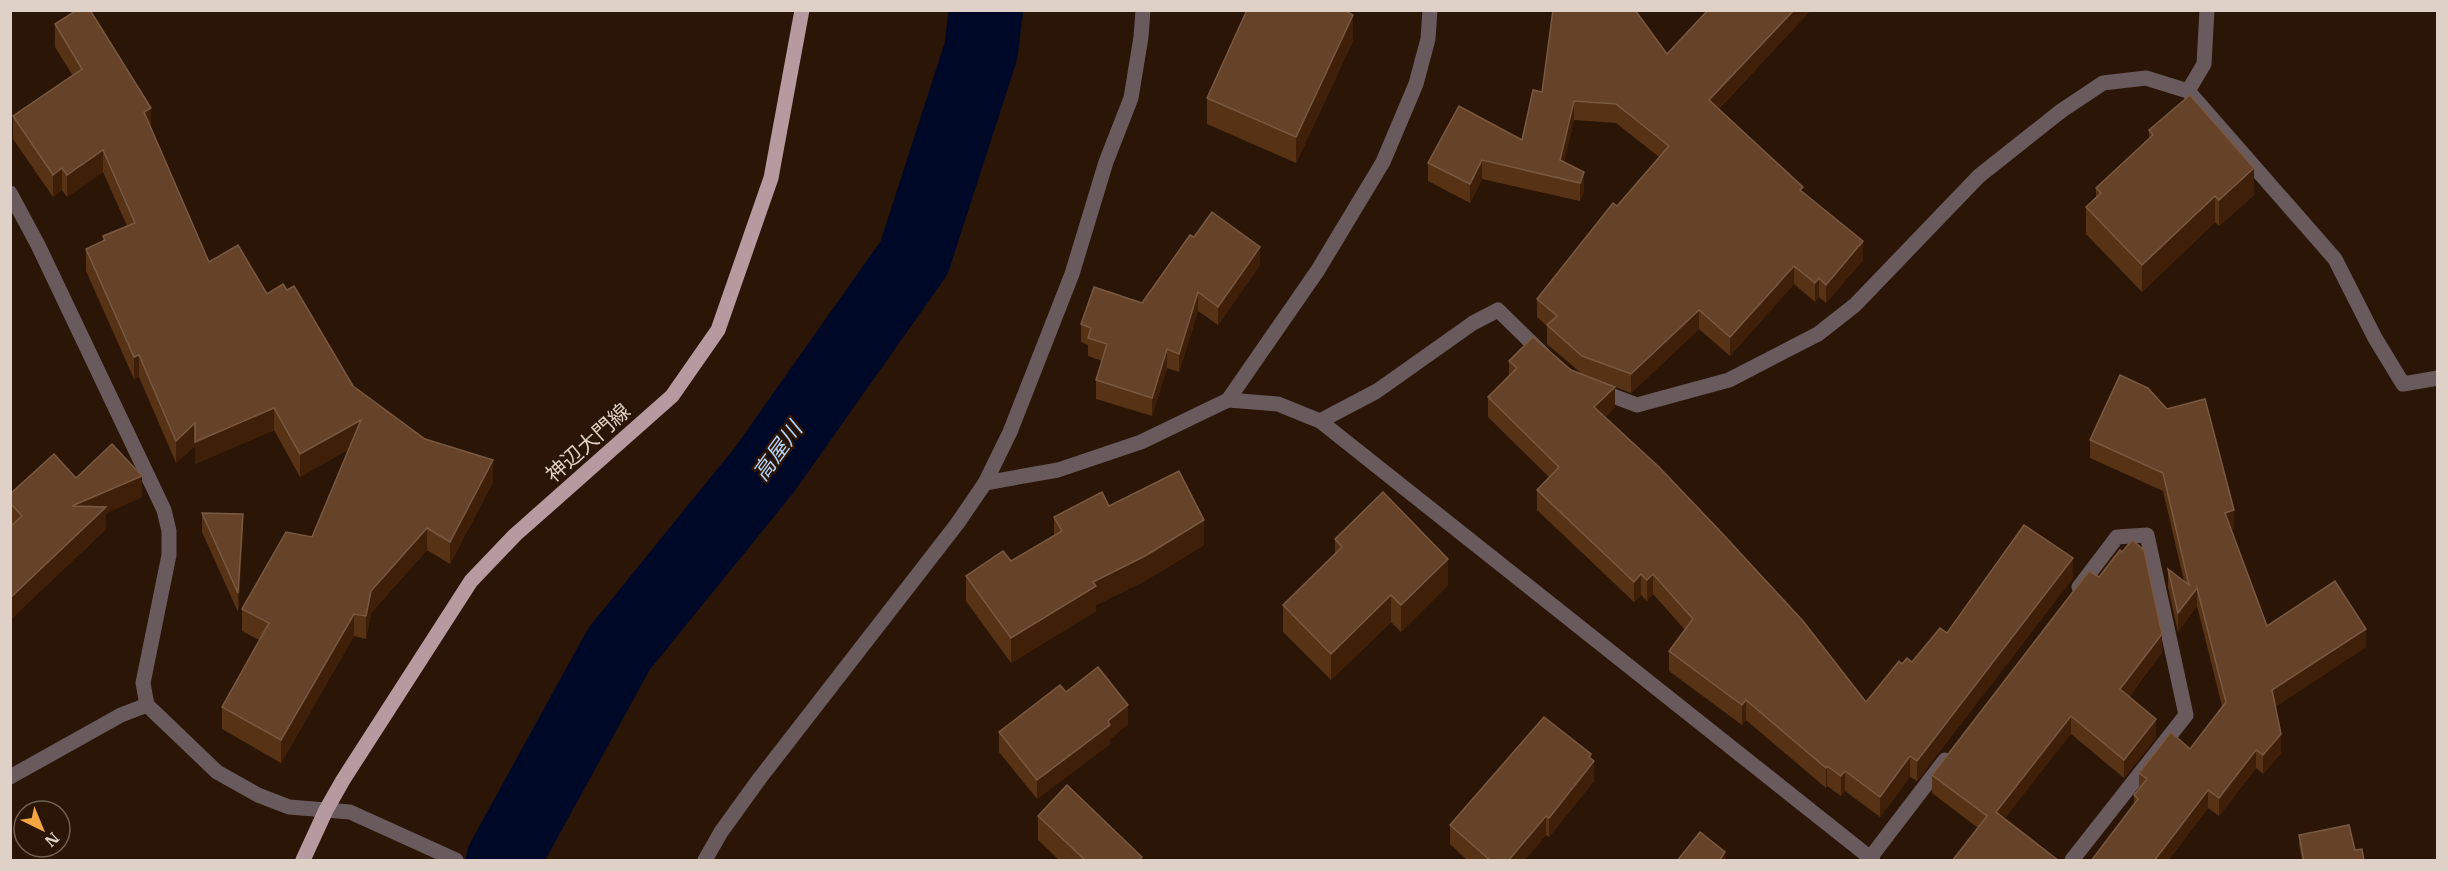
<svg xmlns="http://www.w3.org/2000/svg" width="2448" height="871" viewBox="0 0 2448 871" font-family="'IBM Plex Serif','Noto Sans JP',serif">
  <style>
    .lines { fill: none; stroke-linecap: round; stroke-linejoin: round }
    .river { stroke: #000828; stroke-width: 74 }
    .minor { stroke: #685a5d; stroke-width: 15 }
    .major { stroke: #b79aa0; stroke-width: 15 }
    .wall { fill: #573214 }
    .shaded-wall { fill: #3f1f07 }
    .building { fill: #664328; stroke: #795941; stroke-width: 1.5 }
    .labels { text-anchor: middle; stroke-width: 5; stroke-linejoin: round; paint-order: stroke }
    .street-label { font-size: 21px; fill: #dfd1c7; stroke: #2a1506 }
    .water-label { font-size: 22px; font-style: italic; fill: #b7d3f8; stroke: #2a1506 }
  </style>
  <rect width="100%" height="100%" fill="#2a1506"/>
  <g class="lines">
    <!-- river -->
    <polyline class="river" points="503,860 619,649 765,469 914,258 981,51 986,10"/>
    <!-- minor -->
    <g class="minor">
      <polyline points="2188,91 2204,64 2207,10"/>
      <polyline points="10,193 38,245 164,510 169,531 169,555 143,683 147,705 217,772 258,795 289,807 350,812 456,860"/>
      <polyline points="1597,390 1637,405 1729,380 1818,334 1855,305 1979,176 2061,111 2103,83 2146,78 2188,91 2335,259 2375,338 2403,384 2438,378"/>
      <polyline points="1228,400 1278,404 1320,421 1873,860"/>
      <polyline points="1320,421 1377,391 1473,323 1498,310 1543,354"/>
      <polyline points="985,483 1058,470 1141,442 1228,400 1318,270 1383,162 1416,84 1428,39 1430,10"/>
      <polyline points="10,777 121,715 147,705"/>
      <polyline points="1870,858 1945,760"/>
      <polyline points="705,860 721,832 760,778 957,524 985,483 1010,432 1072,274 1106,162 1131,98 1141,37 1143,10"/>
      <polyline points="2072,860 2186,715 2147,535 2117,537 2079,587"/>
    </g>
    <!-- major -->
    <polyline class="major" points="303,860 326,810 343,780 471,581 515,535 672,396 718,330 771,178 802,10"/>
  </g>
  <!-- wall -->
  <g class="wall">
    <polygon points="1708,10 1811,10 1719,109 1803,192 1863,260 1826,303 1819,297 1815,302 1794,284 1730,356 1699,329 1631,393 1582,374 1547,344 1547,326 1537,317 1537,299 1659,157 1616,123 1574,120 1564,162 1584,172 1584,191 1580,201 1482,179 1470,203 1428,181 1428,163 1522,140 1542,92 1667,54"/>
    <polygon points="55,24 151,129 209,262 267,294 353,386 425,439 493,482 450,564 427,550 371,613 366,639 354,636 281,763 222,729 222,707 259,640 242,631 242,609 312,537 349,449 300,477 274,430 195,464 195,446 176,463 139,377 134,379 86,271 86,249 103,241 103,236 127,226 103,172 67,197 62,190 53,197 13,139 13,116 73,76 55,47"/>
    <polygon points="1353,41 1296,163 1207,124 1207,98"/>
    <polygon points="2149,130 2254,195 2219,226 2215,222 2142,292 2086,234 2086,207 2096,198 2096,188 2149,139"/>
    <polygon points="1194,237 1260,265 1218,325 1198,311 1179,372 1167,368 1152,416 1096,399 1096,380 1102,361 1088,356 1088,345 1081,342 1081,324 1142,303"/>
    <polygon points="1509,361 1571,370 1615,407 1605,417 1866,702 1902,664 1912,662 1947,633 2073,578 1917,781 1910,777 1880,817 1845,791 1841,796 1827,786 1826,788 1746,720 1742,725 1669,671 1669,651 1685,630 1653,594 1647,601 1641,595 1634,602 1537,510 1537,490 1549,477 1488,417 1488,397 1509,375"/>
    <polygon points="2120,375 2234,529 2231,530 2267,626 2366,647 2275,707 2281,753 2263,774 2256,768 2219,816 2208,808 2168,861 2091,861 2134,804 2134,795 2139,790 2139,773 2190,749 2222,706 2197,606 2178,632 2168,587 2168,569 2184,581 2163,491 2090,458 2090,440"/>
    <polygon points="10,494 142,497 106,513 106,529 10,620 10,527 12,526 10,525"/>
    <polygon points="1109,506 1204,545 1145,581 1096,605 1096,611 1011,663 966,601 966,576 1011,561 1054,535 1054,517"/>
    <polygon points="202,513 243,533 238,612 202,532"/>
    <polygon points="1335,539 1448,585 1401,632 1391,622 1331,680 1283,632 1283,605 1335,554"/>
    <polygon points="2162,652 2129,697 2156,738 2124,778 2071,734 1978,828 1932,793 1932,775"/>
    <polygon points="1066,692 1128,724 1110,739 1110,744 1037,799 999,752 999,732"/>
    <polygon points="1591,758 1594,781 1549,837 1546,835 1524,861 1468,861 1450,844 1450,825"/>
    <polygon points="1038,816 1142,861 1060,861 1038,840"/>
    <polygon points="2299,835 2355,850 2364,861 2302,861 2299,845"/>
  </g>
  <!-- shaded-wall -->
  <g class="shaded-wall">
    <polygon points="1794,10 1811,10 1709,119 1709,100"/>
    <polygon points="1353,15 1353,41 1296,163 1296,137"/>
    <polygon points="1574,101 1574,120 1560,179 1560,160"/>
    <polygon points="151,108 151,130 144,112"/>
    <polygon points="103,150 103,172 67,197 67,175"/>
    <polygon points="1482,160 1482,179 1470,203 1470,184"/>
    <polygon points="62,168 62,190 53,197 53,175"/>
    <polygon points="2254,168 2254,195 2219,226 2219,200"/>
    <polygon points="1584,172 1584,191 1580,201 1580,183"/>
    <polygon points="2215,196 2215,222 2142,292 2142,265"/>
    <polygon points="1863,241 1863,260 1826,303 1826,285"/>
    <polygon points="1260,247 1260,265 1218,325 1218,307"/>
    <polygon points="1794,266 1794,284 1730,356 1730,337"/>
    <polygon points="1819,278 1819,297 1815,302 1815,283"/>
    <polygon points="1198,292 1198,311 1179,372 1179,354"/>
    <polygon points="1699,310 1699,329 1631,393 1631,374"/>
    <polygon points="1167,349 1167,368 1152,416 1152,398"/>
    <polygon points="139,355 139,377 134,379 134,357"/>
    <polygon points="1615,387 1615,407 1594,427 1594,407"/>
    <polygon points="274,408 274,430 195,464 195,446 176,463 176,441 195,423"/>
    <polygon points="361,420 361,442 300,477 300,454"/>
    <polygon points="493,460 493,482 450,564 450,542"/>
    <polygon points="142,476 142,497 106,513 106,529 10,620 10,598 72,506"/>
    <polygon points="2234,510 2234,529 2225,531 2225,513"/>
    <polygon points="243,514 243,533 238,612 238,593"/>
    <polygon points="1204,520 1204,545 1145,581 1096,605 1096,611 1011,663 1011,638 1093,582"/>
    <polygon points="427,528 427,550 371,613 366,639 366,616 371,591"/>
    <polygon points="2073,558 2073,578 1917,781 1917,761"/>
    <polygon points="1448,559 1448,585 1401,632 1401,605"/>
    <polygon points="1641,574 1641,595 1634,602 1634,582"/>
    <polygon points="1653,574 1653,594 1647,601 1647,580"/>
    <polygon points="2197,588 2197,606 2178,632 2178,613"/>
    <polygon points="1391,595 1391,622 1331,680 1331,654"/>
    <polygon points="354,614 354,636 281,763 281,740"/>
    <polygon points="2366,629 2366,647 2272,709 2272,690"/>
    <polygon points="2162,634 2162,652 2120,708 2120,689"/>
    <polygon points="1746,700 1746,720 1742,725 1742,705"/>
    <polygon points="1128,705 1128,724 1110,739 1110,744 1037,799 1037,780"/>
    <polygon points="2071,716 2071,734 1996,830 1996,812"/>
    <polygon points="2156,719 2156,738 2124,778 2124,760"/>
    <polygon points="2281,734 2281,753 2263,774 2263,755"/>
    <polygon points="2256,750 2256,768 2219,816 2219,798"/>
    <polygon points="1591,754 1591,766 1594,761 1594,781 1549,837 1549,818"/>
    <polygon points="1910,756 1910,777 1880,817 1880,797"/>
    <polygon points="1827,766 1827,786 1826,788 1826,768"/>
    <polygon points="1845,771 1845,791 1841,796 1841,776"/>
    <polygon points="2208,790 2208,808 2168,861 2154,861"/>
    <polygon points="1546,816 1546,835 1524,861 1508,861"/>
    <polygon points="1725,852 1725,861 1719,861"/>
  </g>
  <!-- building -->
  <g class="building">
    <polygon points="77,10 90,10 151,108 144,112 209,262 238,245 267,294 283,284 287,290 294,286 353,386 425,439 493,460 450,542 427,528 371,591 366,616 354,614 281,740 222,707 269,623 242,609 286,532 312,537 361,420 300,454 274,408 195,442 195,423 176,441 139,355 134,357 86,249 105,240 103,236 135,223 103,150 67,175 62,168 53,175 13,116 82,69 55,24"/>
    <polygon points="1247,10 1344,10 1353,15 1296,137 1207,98"/>
    <polygon points="1553,10 1635,10 1667,54 1708,10 1794,10 1709,100 1803,187 1800,190 1863,241 1826,285 1819,278 1815,283 1794,266 1730,337 1699,310 1631,374 1582,356 1547,325 1557,316 1537,299 1613,203 1617,206 1669,146 1616,104 1574,101 1560,160 1584,172 1580,183 1482,160 1470,184 1428,163 1459,106 1522,140 1533,90 1542,92"/>
    <polygon points="2190,95 2254,168 2219,200 2215,196 2142,265 2086,207 2101,193 2096,188 2153,135 2149,130"/>
    <polygon points="1212,212 1260,247 1218,307 1198,292 1179,354 1167,349 1152,398 1096,380 1107,344 1088,338 1091,328 1081,324 1094,287 1142,303 1190,235 1194,237"/>
    <polygon points="1533,337 1571,370 1615,387 1594,407 1659,467 1720,531 1803,621 1866,702 1899,661 1902,664 1907,658 1912,662 1940,628 1947,633 2024,525 2073,558 1917,761 1910,756 1880,797 1845,771 1841,776 1827,766 1826,768 1746,700 1742,705 1669,651 1693,619 1653,574 1647,580 1641,574 1634,582 1537,490 1559,467 1488,397 1517,368 1509,361"/>
    <polygon points="2120,375 2148,388 2167,409 2205,399 2234,510 2225,513 2267,626 2335,581 2366,629 2272,690 2281,734 2263,755 2256,750 2219,798 2208,790 2154,861 2091,861 2138,799 2134,795 2147,779 2139,773 2171,732 2190,749 2226,702 2197,588 2178,613 2168,569 2189,585 2163,473 2090,440"/>
    <polygon points="112,444 142,476 72,506 106,507 10,598 10,527 22,516 10,503 10,494 54,454 76,478"/>
    <polygon points="1179,471 1204,520 1145,556 1093,582 1096,586 1011,638 966,576 1003,551 1011,561 1062,531 1054,517 1102,492 1109,506"/>
    <polygon points="1383,492 1448,559 1401,605 1391,595 1331,654 1283,605 1342,547 1335,539"/>
    <polygon points="202,513 243,514 238,593"/>
    <polygon points="2132,540 2144,550 2162,634 2120,689 2156,719 2124,760 2071,716 1996,812 2059,861 1952,861 1987,816 1932,775 2089,571 2099,577 2120,550 2122,552"/>
    <polygon points="1098,667 1128,705 1108,721 1110,725 1037,780 999,732 1060,685 1066,692"/>
    <polygon points="1544,717 1591,754 1589,757 1594,761 1549,818 1546,816 1508,861 1491,861 1450,825"/>
    <polygon points="1067,785 1142,857 1139,861 1083,861 1084,859 1038,816"/>
    <polygon points="2349,825 2355,850 2362,849 2364,861 2304,861 2299,835"/>
    <polygon points="1700,832 1725,852 1719,861 1677,861"/>
  </g>
  <g class="labels">
    <!-- street labels -->
    <g class="street-label">
      <text transform="translate(588 443) rotate(-42)" y="7">神辺大門線</text>
    </g>
    <!-- water labels -->
    <g class="water-label">
      <text transform="translate(777 451) rotate(-54)" y="8">高屋川</text>
    </g>
  </g>
  <!-- border -->
  <rect width="2448" height="871" fill="none" stroke="#dfd1c7" stroke-width="24"/>
  <!-- north arrow -->
  <g transform="translate(42 829) rotate(137)"><circle r="28" fill="#2a1506" stroke="#726053" stroke-width="1.5"/>
  <path d="M0-4.5L10 22L0 15L-10 22Z" fill="#f2a541"/>
  <text y="-9" font-size="16" font-weight="bold" text-anchor="middle" fill="#dfd1c7">N</text>
  </g>
</svg>
